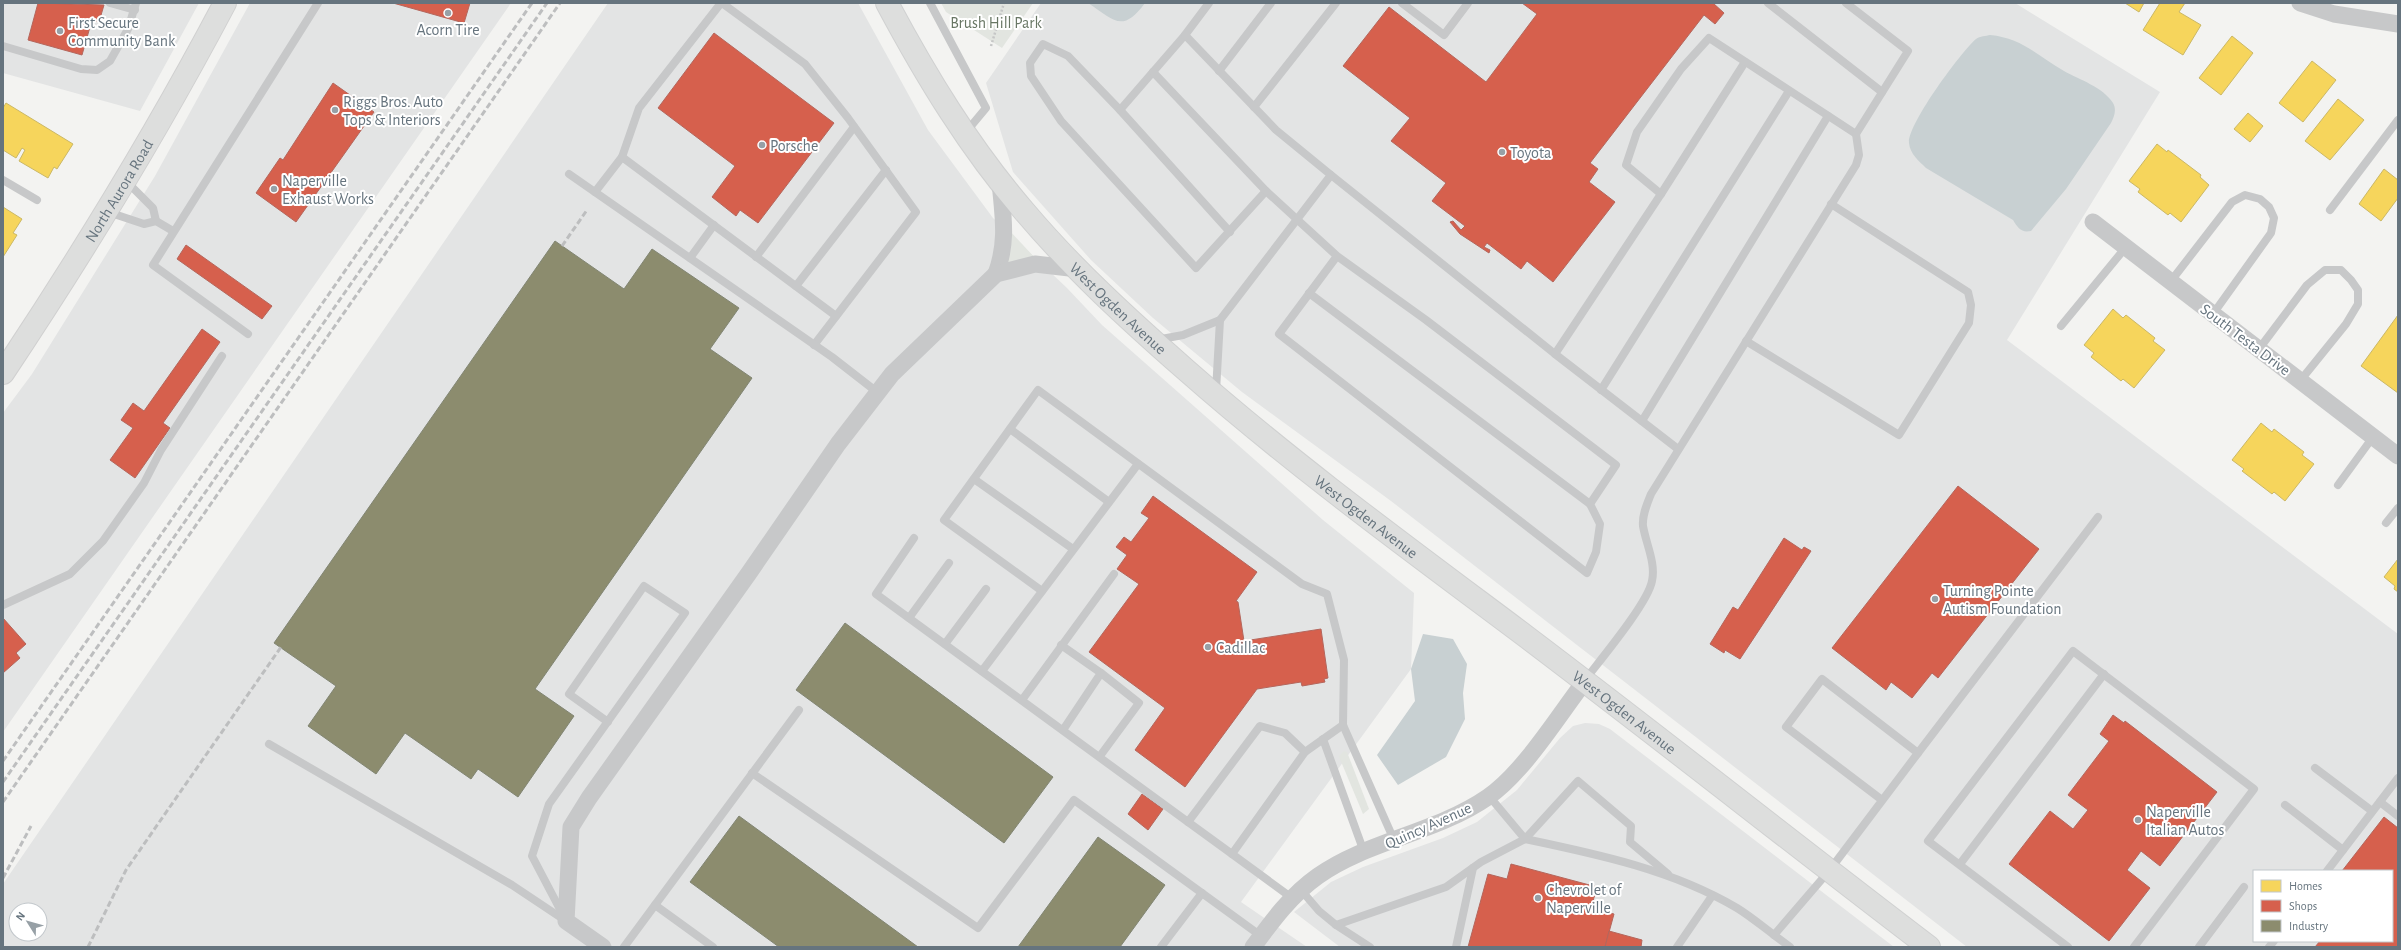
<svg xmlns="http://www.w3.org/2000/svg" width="2401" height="950" viewBox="0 0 2401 950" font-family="'Alegreya Sans',sans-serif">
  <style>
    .built { fill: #e3e4e4; fill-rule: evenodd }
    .green { fill: #e2e5e0 }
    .water { fill: #c8d0d2 }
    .homes { fill: #f6d55c; stroke: #cbb866 }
    .shops { fill: #d6604d; stroke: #b4665c }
    .industry { fill: #8c8c6e; stroke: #818573 }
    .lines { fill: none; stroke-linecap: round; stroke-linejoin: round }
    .secondary-casing { stroke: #d0d0d0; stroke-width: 24 }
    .primary-casing { stroke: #d0d1d1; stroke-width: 24 }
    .path { stroke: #c5c6c6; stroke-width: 2.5; stroke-dasharray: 2 2; stroke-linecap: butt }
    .service { stroke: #c7c8c9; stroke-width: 8 }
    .minor { stroke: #c7c8c9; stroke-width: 17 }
    .secondary { stroke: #dddedd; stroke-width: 22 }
    .primary { stroke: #dddedd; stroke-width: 22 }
    .rail { stroke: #bdbebf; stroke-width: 3; stroke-dasharray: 6 3; stroke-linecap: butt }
    .poi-dot { fill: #97a0a6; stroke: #fff; stroke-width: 1.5 }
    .labels { text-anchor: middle; stroke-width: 4; stroke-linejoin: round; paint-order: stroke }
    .poi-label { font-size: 16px; fill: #66747e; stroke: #fff; text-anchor: start }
    .park-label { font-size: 16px; fill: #687664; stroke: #fff }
    .street-label { font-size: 16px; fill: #66747e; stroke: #fff }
  </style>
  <rect width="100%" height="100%" fill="#f3f3f1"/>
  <!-- built -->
  <g class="built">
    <polygon points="3,3 199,3 140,111 3,73"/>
    <polygon points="250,3 511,3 3,732 3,413 32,374 155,176"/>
    <path d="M608 3H858L928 130 993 218 1067 288 1102 325 1323 520 1414 593 1411 669 1241 902 1307 947H3V884ZM16 910H40V934H16Z"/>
    <path d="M1041 3H2015L2160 92 2007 340 2398 634V947H1967L1391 501 1242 392 1153 318 1091 260 1013 172 986 83ZM2254 871H2392V941H2254Z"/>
    <polygon points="1585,723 1599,724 1610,729 1894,947 1340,947 1294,912 1331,882 1363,867 1443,838 1477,822 1517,790 1560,738 1573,726"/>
  </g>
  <!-- green -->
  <g class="green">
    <polygon points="941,3 1033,3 1002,48 946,12"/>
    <polygon points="1009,230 1036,259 1005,266"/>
    <polygon points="1344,751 1347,752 1369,809 1363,814 1340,759 1339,756"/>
  </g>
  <!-- water -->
  <g class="water">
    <path d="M1088 3H1145C1122 34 1114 20 1088 3Z"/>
    <path d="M1990 35C2022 38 2038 56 2064 71 2080 80 2103 87 2113 103 2117 110 2114 117 2111 123L2066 189 2031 231C2021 233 2018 228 2013 220L1926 168C1919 161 1910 154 1909 143 1907 125 1961 52 1976 39 1980 36 1986 36 1990 35Z"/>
    <polygon points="1423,634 1453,639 1467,664 1463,693 1465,719 1446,757 1398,785 1377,755 1415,701 1411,669"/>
  </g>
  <!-- homes -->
  <g class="homes">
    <polygon points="2125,3 2144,3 2139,12"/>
    <polygon points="2160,3 2185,3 2179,12 2201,25 2183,55 2143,30"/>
    <polygon points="2232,36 2253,53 2221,95 2199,78"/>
    <polygon points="2312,61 2336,80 2303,122 2279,103"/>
    <polygon points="2338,99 2364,120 2330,160 2305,141"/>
    <polygon points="6,103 73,144 57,169 54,167 48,178 19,161 25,150 22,148 16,158 3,150 3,108"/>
    <polygon points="2248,113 2263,126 2250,142 2234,129"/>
    <polygon points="2157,144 2167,152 2168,150 2201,175 2200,177 2209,185 2181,222 2170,213 2168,215 2138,192 2140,189 2129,181"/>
    <polygon points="2384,169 2398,180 2398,198 2381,221 2359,204"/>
    <polygon points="3,207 22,219 13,233 17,235 3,257"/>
    <polygon points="2113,309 2123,318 2126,315 2155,338 2153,341 2165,350 2134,388 2123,379 2121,381 2091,357 2094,353 2084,345"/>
    <polygon points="2398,315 2398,393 2361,366"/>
    <polygon points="2261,423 2272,432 2274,429 2304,452 2302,455 2314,464 2285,501 2274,492 2272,494 2242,471 2244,469 2232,460"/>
    <polygon points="2398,559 2398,592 2394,589 2395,586 2384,577"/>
  </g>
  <!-- shops -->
  <g class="shops">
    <polygon points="38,3 104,5 99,22 92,20 82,55 28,40"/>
    <polygon points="393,3 470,3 464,23"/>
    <polygon points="1522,3 1713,3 1724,13 1715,24 1704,15 1590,163 1598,169 1589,182 1615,202 1553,282 1527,261 1521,269 1487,243 1484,247 1490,250 1489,253 1460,234 1450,222 1453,221 1461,230 1465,226 1432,201 1446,183 1391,141 1410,118 1343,66 1389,7 1486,82 1537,14"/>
    <polygon points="714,33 834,123 758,223 740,210 736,216 712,197 735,166 658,108"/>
    <polygon points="333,83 374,112 296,222 256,193 280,158 283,160"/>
    <polygon points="186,245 272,306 262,319 177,259"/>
    <polygon points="202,329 220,342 163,423 170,428 135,478 110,460 133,428 121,420 133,403 144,411"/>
    <polygon points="1958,486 2039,549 1938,678 1932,673 1912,698 1891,682 1886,690 1832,648"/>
    <polygon points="1153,496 1257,572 1236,601 1238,602 1244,641 1321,629 1328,678 1324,679 1325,682 1302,686 1301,682 1257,689 1185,787 1135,750 1165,708 1089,652 1139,584 1117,569 1127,555 1116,547 1124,537 1131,542 1149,518 1141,513"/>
    <polygon points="1784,538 1802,550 1804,547 1811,551 1740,659 1725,650 1724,653 1710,644 1733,607 1738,610"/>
    <polygon points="3,618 26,644 16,653 20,658 3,673"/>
    <polygon points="2113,715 2124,723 2125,721 2217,792 2160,866 2141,851 2127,870 2150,888 2109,941 2009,864 2050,811 2073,829 2088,810 2068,795 2109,741 2100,734"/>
    <polygon points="1142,794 1163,809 1148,830 1128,814"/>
    <polygon points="2384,817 2398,828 2398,947 2315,947 2320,941 2392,941 2392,871 2342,871"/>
    <polygon points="1511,864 1597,887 1591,908 1614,914 1605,947 1468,947 1488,874 1507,879"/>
    <polygon points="1609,931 1642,940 1641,947 1605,947"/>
  </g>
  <!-- industry -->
  <g class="industry">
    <polygon points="555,241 624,289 652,249 739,308 710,349 752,378 535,689 574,716 518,797 478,769 471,779 405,733 376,774 308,726 336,686 274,643"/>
    <polygon points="845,623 1053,777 1004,843 796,690"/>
    <polygon points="739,816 918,947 779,947 690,882"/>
    <polygon points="1098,837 1165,885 1120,947 1018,947"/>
  </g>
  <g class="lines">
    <!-- secondary casing -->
    <g class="secondary-casing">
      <g id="secondary">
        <path id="s1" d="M3 373C83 253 158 130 225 3"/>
      </g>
    </g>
    <!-- primary casing -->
    <g class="primary-casing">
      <g id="primary">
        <path id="s2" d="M887 3C926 76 969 147 1024 211 1073 269 1129 320 1186 370 1295 466 1412 551 1528 638 1663 740 1795 845 1929 947"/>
      </g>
    </g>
    <!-- path -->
    <polyline class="path" points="991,46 1004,3"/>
    <!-- service -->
    <g class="service">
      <polyline points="110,3 135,10"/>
      <polyline points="722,3 805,64 848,118 916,212 814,345"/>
      <polyline points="930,3 986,108 966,132"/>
      <polyline points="1402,3 1444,35 1468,3"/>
      <polyline points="1768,3 1882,92"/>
      <polyline points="1185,35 1120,110 1068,56 1043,44 1030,63 1031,76 1061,121 1196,268 1266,191 1337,256 1279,334 1587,573 1596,552 1600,524 1590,504 1616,465 1426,320 1337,256"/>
      <polyline points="3,46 81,69 97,70 110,61 128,29 136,3"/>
      <polyline points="1219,71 1271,3"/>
      <polyline points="1153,72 1266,191"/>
      <polyline points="1254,107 1336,3"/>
      <polyline points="1120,110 1230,232"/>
      <polyline points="622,157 639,108 721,3"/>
      <polyline points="569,174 832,357 877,392"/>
      <polyline points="1331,175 1555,354"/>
      <polyline points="3,180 37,200"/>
      <polyline points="126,181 153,208 156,221"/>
      <polyline points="595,192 622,157 836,316"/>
      <polyline points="1661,194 1745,62"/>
      <polyline points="2330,210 2398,120"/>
      <polyline points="108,212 144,224 156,221 173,231"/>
      <polyline points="756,257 854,127"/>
      <polyline points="690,258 714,225"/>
      <polyline points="2171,281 2232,202 2245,195 2260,199 2269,207 2274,218 2271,233 2213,314"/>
      <polyline points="796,286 886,170"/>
      <polyline points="1309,293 1590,504"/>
      <polyline points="2061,326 2126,247"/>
      <polyline points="248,334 153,265 318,3"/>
      <polyline points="1156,340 1183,335 1220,320 1331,175 1276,130 1185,35 1209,3"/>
      <polyline points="1746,341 1899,435 1969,323 1971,305 1968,292 1831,204"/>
      <polyline points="2259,349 2307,285 2325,270 2341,270 2351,280 2358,290 2358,304 2346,324 2300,381"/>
      <polyline points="1601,390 1789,91"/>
      <polyline points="1216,391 1220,320"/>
      <polyline points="1642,421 1828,116"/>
      <polyline points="1010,429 1109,502"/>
      <polyline points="1678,449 1555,354 1661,194 1626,165 1637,132 1681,69 1709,38 1856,134"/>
      <polyline points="974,479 1073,549"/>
      <polyline points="2338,485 2373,437"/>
      <polyline points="2386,523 2398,508"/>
      <polyline points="914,538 876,594 1188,822"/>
      <polyline points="1042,591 944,520 1038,390 1302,584 1327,594 1344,660 1343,725 1394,840"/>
      <polyline points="3,605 70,574 103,541 144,483 161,450 222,356"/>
      <polyline points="909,618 949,563"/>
      <polyline points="945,644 986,589"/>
      <polyline points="1061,645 1101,673 1063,730"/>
      <polyline points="982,671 1138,464"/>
      <path d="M1585 680C1601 659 1648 603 1652 581 1656 563 1646 544 1643 526 1642 515 1647 504 1651 494L1856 165 1859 155 1856 134 1908 51 1846 3"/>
      <polyline points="1022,700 1114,574"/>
      <polyline points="1323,739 1364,852"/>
      <polyline points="269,744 512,885 566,921"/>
      <polyline points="1918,753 2098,517"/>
      <polyline points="1100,756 1139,703 1101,673"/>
      <polyline points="2315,768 2372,811"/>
      <polyline points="752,773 978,928 1074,800 1261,936"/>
      <polyline points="2380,802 2398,816"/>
      <polyline points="2285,805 2343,850"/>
      <path d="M1525 839C1597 854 1673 870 1737 908 1750 916 1762 926 1774 935L1829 871 1918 753 1822 679 1786 727 1882 800"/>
      <polyline points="1525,839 1578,781 1631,826 1630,842 1668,874"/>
      <polyline points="1232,854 1188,822 1260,726 1285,733 1305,752"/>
      <polyline points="1960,864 2104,674"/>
      <polyline points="2327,871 2398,778"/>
      <polyline points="1301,890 1319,911 1336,925 1446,887 1481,862 1525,839 1489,796"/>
      <polyline points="1292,898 1232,854 1305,752 1343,725"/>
      <polyline points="655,905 713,947"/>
      <polyline points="563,915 532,856 549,804 685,613 644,586 569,694 608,722"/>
      <polyline points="1336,925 1370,947"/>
      <polyline points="1774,935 1790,947"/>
      <polyline points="624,947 799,710"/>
      <polyline points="1161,947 1202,893"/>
      <polyline points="1456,947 1473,868"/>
      <polyline points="1677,947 1712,896"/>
      <polyline points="2068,947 1928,841 2073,651 2254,789 2134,947"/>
      <polyline points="2199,947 2244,887"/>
      <polyline points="2269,947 2274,941"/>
    </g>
    <!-- minor -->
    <g class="minor">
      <polyline points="2300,3 2334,14 2398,24"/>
      <polyline points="2093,222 2398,456"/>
      <path d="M996 274C1008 241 1003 216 1000 182"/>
      <polyline points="603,947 566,921 571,827 589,798 749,573 838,444 892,374 996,274 1035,264 1078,269"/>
      <path d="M1253 947C1272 921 1291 895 1318 876 1367 841 1436 833 1488 797 1524 772 1558 716 1585 681"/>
    </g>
    <!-- secondary -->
    <use href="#secondary" class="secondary"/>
    <!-- primary -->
    <use href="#primary" class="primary"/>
    <!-- rail -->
    <g class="rail">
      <polyline points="562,246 587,210"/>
      <polyline points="3,761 532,3"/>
      <polyline points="3,782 547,3"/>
      <polyline points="3,802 560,3"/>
      <polyline points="3,878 31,826"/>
      <polyline points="88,947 126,870 281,647"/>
    </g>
  </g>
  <!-- markers -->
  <g class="poi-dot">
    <circle cx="448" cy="13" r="4"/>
    <circle cx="60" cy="31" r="4"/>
    <circle cx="335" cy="110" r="4"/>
    <circle cx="762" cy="145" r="4"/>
    <circle cx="1502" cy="152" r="4"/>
    <circle cx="274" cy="189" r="4"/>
    <circle cx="1935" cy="599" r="4"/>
    <circle cx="1208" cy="647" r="4"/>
    <circle cx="2138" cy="820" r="4"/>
    <circle cx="1538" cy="898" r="4"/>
  </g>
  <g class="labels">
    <!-- poi labels -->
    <g class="poi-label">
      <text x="68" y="28">First Secure<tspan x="68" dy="18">Community Bank</tspan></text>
      <text x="448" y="35" text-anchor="middle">Acorn Tire</text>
      <text x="343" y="107">Riggs Bros. Auto<tspan x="343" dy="18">Tops &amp; Interiors</tspan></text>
      <text x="770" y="151">Porsche</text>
      <text x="1510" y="158">Toyota</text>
      <text x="282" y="186">Naperville<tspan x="282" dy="18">Exhaust Works</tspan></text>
      <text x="1943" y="596">Turning Pointe<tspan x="1943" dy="18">Autism Foundation</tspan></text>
      <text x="1216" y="653">Cadillac</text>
      <text x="2146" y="817">Naperville<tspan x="2146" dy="18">Italian Autos</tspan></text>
      <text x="1546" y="895">Chevrolet of<tspan x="1546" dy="18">Naperville</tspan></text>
    </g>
    <!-- park labels -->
    <g class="park-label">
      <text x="996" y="28">Brush Hill Park</text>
    </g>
    <!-- street labels -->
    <g class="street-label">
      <text dy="6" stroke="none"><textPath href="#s1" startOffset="216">North Aurora Road</textPath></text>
      <text dy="6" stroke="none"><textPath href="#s2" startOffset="385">West Ogden Avenue</textPath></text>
      <text transform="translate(2246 339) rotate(37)" y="6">South Testa Drive</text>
      <text dy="6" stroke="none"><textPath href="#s2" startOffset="709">West Ogden Avenue</textPath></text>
      <text dy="6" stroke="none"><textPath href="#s2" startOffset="1033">West Ogden Avenue</textPath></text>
      <text transform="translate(1428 825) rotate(-24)" y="6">Quincy Avenue</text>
    </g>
  </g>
  <!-- border -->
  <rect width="2401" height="950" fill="none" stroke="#66747e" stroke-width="8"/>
  <!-- legend -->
  <rect x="2253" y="870" width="140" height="72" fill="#ffffff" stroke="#c2c7cb"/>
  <rect x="2261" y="880" width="20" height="12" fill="#f6d55c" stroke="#c2c7cb"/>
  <text x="2289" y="890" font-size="12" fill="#66747e">Homes</text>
  <rect x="2261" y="900" width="20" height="12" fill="#d6604d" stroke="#c2c7cb"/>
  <text x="2289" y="910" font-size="12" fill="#66747e">Shops</text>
  <rect x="2261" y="920" width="20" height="12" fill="#8c8c6e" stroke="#c2c7cb"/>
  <text x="2289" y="930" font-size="12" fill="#66747e">Industry</text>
  <!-- north arrow -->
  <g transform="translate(28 922) rotate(307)"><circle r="19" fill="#ffffff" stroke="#c2c7cb"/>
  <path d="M0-3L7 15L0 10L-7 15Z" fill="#97a0a6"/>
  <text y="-6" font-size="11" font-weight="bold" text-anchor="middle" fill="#66747e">N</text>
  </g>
</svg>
